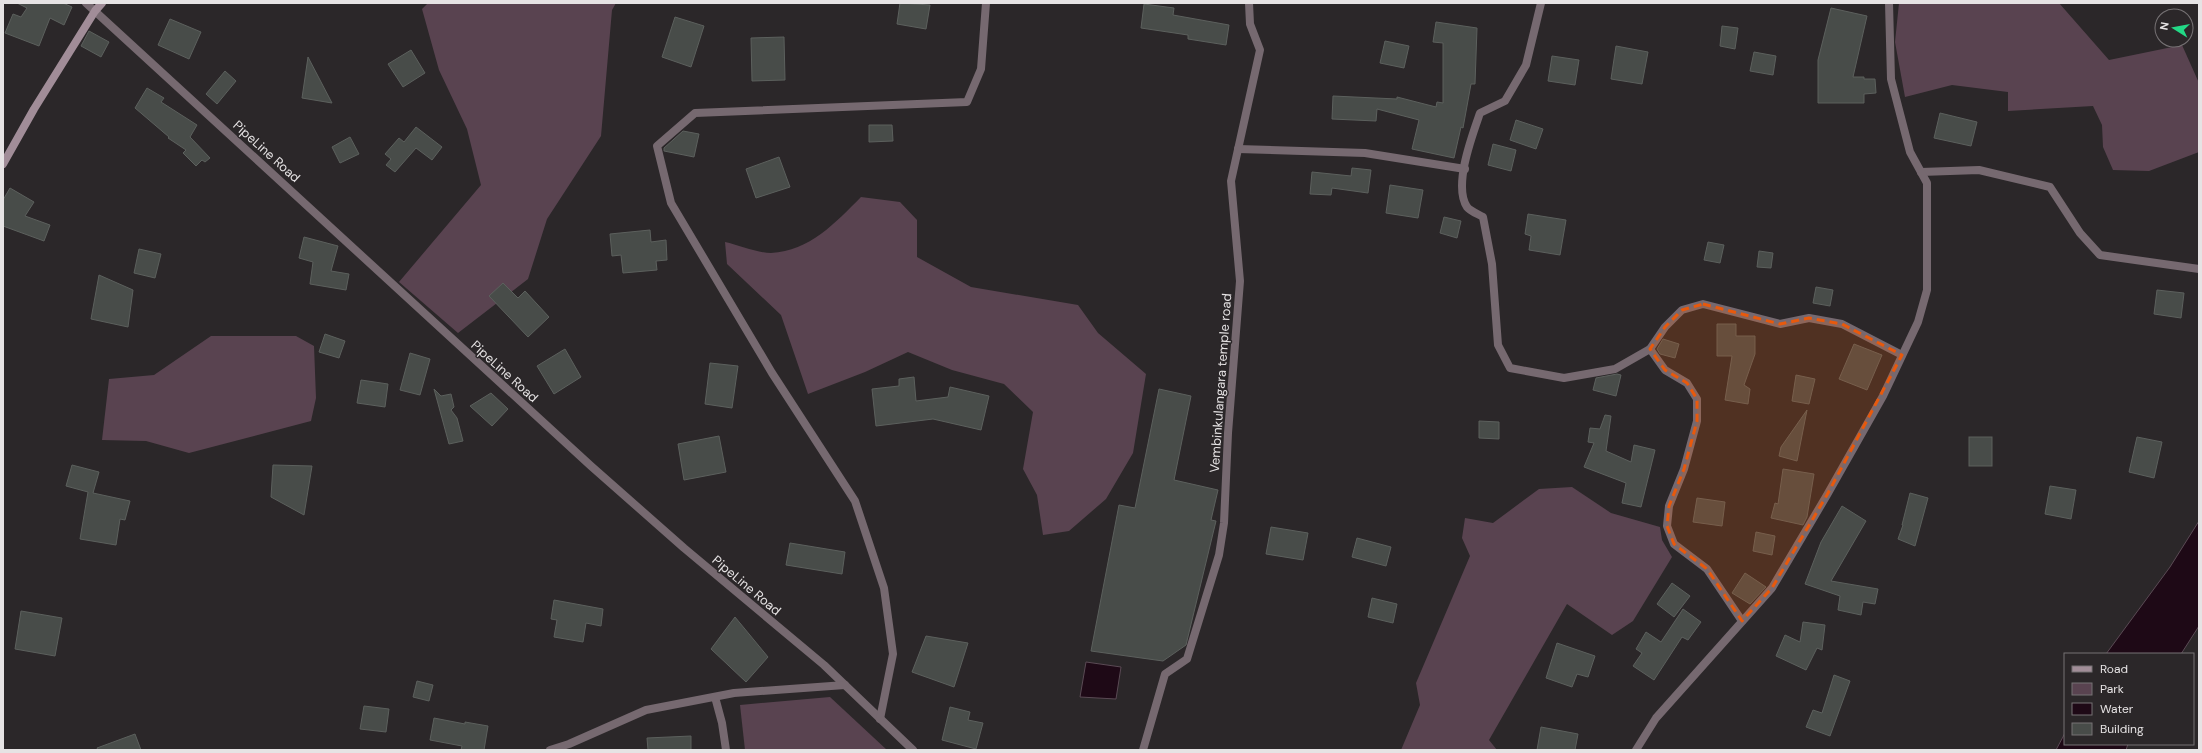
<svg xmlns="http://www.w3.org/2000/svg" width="2202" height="753" viewBox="0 0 2202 753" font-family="'DM Sans',sans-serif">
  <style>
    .green { fill: #594350 }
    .water { fill: #1e0916; stroke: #5a4a54 }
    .building { fill: #484c49; stroke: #5c605d }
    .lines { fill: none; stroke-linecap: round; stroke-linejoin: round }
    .service { stroke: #766970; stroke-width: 8 }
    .minor { stroke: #766970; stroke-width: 8 }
    .secondary { stroke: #a18d98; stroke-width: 8 }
    .marked { fill: #e8590c; fill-opacity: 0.2; stroke: #e8590c; stroke-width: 3; stroke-dasharray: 8 5; stroke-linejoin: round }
    .labels { text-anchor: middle; stroke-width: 3; stroke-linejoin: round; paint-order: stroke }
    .street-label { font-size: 13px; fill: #e6e3e4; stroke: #2b2729 }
  </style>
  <rect width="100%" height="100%" fill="#2b2729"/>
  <!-- green -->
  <g class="green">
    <polygon points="428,3 616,3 612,10 601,136 547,219 528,279 458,333 399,282 481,185 467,129 439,70 422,9"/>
    <polygon points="1899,3 2059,3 2109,60 2182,45 2199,83 2199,152 2149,171 2113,170 2103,147 2102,125 2093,106 2008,111 2008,92 1952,85 1905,97 1895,42"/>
    <path d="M861 197 900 202 917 220V257L971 287 1078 305 1098 333 1146 374 1133 453 1106 499 1069 531 1043 535 1037 495 1023 469 1033 412 1004 384 952 370 908 352 865 372 808 394 781 315 727 264 725 242C739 245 757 253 771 253 810 251 835 223 861 197Z"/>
    <polygon points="211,336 296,336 314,346 316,398 311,421 189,453 146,441 102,440 109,379 154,375"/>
    <polygon points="1572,487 1611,513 1660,527 1662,540 1672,557 1633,621 1612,635 1567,604 1489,740 1497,750 1401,750 1420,705 1416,683 1470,556 1462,538 1465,518 1493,523 1539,489"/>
    <polygon points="830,697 887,750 745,750 740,705"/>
  </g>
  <!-- water -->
  <g class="water">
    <polygon points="2199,521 2199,626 2181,654 2106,654 2170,567"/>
    <polygon points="1086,662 1121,667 1116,699 1080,697"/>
    <polygon points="2065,733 2065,744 2128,744 2126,750 2056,750"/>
  </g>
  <!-- building -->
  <g class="building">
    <polygon points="17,3 63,3 72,7 64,25 50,18 39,46 5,33 13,14 21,17 27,8"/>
    <polygon points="900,3 930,5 926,29 897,24"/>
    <polygon points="1144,4 1174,8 1173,15 1229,25 1226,45 1188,39 1188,35 1141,28"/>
    <polygon points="1831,8 1867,16 1853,77 1864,77 1864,79 1875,79 1876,93 1864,94 1864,103 1818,103 1818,60"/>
    <polygon points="675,17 704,26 691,67 662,57"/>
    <polygon points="170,19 201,32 189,59 158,45"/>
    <polygon points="1436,22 1477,28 1475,84 1471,84 1463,128 1461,127 1454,158 1412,149 1419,120 1377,109 1376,121 1332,119 1333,96 1397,99 1397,97 1436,107 1437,102 1443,103 1443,43 1433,42"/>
    <polygon points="1722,26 1738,28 1735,49 1720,46"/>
    <polygon points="89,31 109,42 101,57 81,46"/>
    <polygon points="784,37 785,80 752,81 751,38"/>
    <polygon points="1385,41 1409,46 1404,68 1380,63"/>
    <polygon points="1616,46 1648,52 1642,84 1611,79"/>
    <polygon points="411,50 425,73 403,87 388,64"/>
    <polygon points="1754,52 1776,56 1773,75 1750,71"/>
    <polygon points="1552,56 1579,60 1575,85 1548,81"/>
    <polygon points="308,57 332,103 302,98"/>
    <polygon points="225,71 236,81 217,104 206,94"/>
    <polygon points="147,88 164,98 161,102 197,125 190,137 210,158 205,162 202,160 196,166 183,153 186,150 168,138 169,137 135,108"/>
    <polygon points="1940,113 1977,122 1971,146 1934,138"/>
    <polygon points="1516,120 1543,129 1536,149 1510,140"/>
    <polygon points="869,125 892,125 893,141 869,142"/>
    <polygon points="416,127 442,147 432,160 416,148 395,172 386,165 391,159 385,154 399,138 404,142"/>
    <polygon points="683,131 699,134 694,157 664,151 664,148"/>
    <polygon points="350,137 359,154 340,163 332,147"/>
    <polygon points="1493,144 1516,150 1511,171 1488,165"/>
    <polygon points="779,157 790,187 756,198 746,169"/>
    <polygon points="1352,168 1371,170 1368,193 1332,188 1331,195 1310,194 1312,172 1351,176"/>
    <polygon points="1390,185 1423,190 1418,218 1386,213"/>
    <polygon points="10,188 34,202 25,216 50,225 44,241 3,226 3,200"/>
    <polygon points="1528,214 1566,220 1560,255 1529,250 1531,236 1525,234"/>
    <polygon points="1444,217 1461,221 1457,238 1440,233"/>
    <polygon points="650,230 651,242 666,240 667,260 656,261 657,270 623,273 621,255 612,256 610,234"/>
    <polygon points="304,237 338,246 331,271 349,274 346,290 310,284 313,262 299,258"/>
    <polygon points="1708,242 1724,245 1720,263 1704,260"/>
    <polygon points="139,249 161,254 155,278 134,273"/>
    <polygon points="1759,251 1773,253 1771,268 1757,267"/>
    <polygon points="99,275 133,290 128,327 91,319"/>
    <polygon points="503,283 518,298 525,291 549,317 528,337 489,296"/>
    <polygon points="1816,287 1833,290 1830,306 1813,303"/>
    <polygon points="2157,290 2184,293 2181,318 2154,314"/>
    <polygon points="1717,324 1736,324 1736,336 1755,336 1755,354 1744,385 1750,389 1748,404 1725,400 1732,356 1717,356"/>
    <polygon points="325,334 345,341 339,358 319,352"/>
    <polygon points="1663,339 1679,344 1675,358 1660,354 1657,349"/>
    <polygon points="1854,344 1882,355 1867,390 1839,379"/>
    <polygon points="565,349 581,377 554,394 537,366"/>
    <polygon points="410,353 430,359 420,395 400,390"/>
    <polygon points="710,363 738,366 732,408 705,404"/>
    <polygon points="1617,374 1621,375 1616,396 1593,390 1596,378"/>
    <polygon points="1796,375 1815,379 1809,404 1792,401"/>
    <polygon points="914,377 916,401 948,397 950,387 989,396 981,430 933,419 876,426 872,389 899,386 899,379"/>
    <polygon points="361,380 388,384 385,407 357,403"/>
    <polygon points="434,389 441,396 451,394 454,407 451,410 457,418 463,441 449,444"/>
    <polygon points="1159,389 1191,396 1174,480 1218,490 1211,520 1216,521 1186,645 1163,661 1091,651 1119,505 1135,508"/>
    <polygon points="491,393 508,409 492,426 470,406"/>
    <polygon points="1807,410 1797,461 1779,456 1781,447"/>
    <polygon points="1605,415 1611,416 1606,451 1631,462 1634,445 1655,450 1641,507 1622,503 1626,483 1584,467 1594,443 1588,442 1590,428 1600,429"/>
    <polygon points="1479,421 1499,422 1499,439 1479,438"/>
    <polygon points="719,436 726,472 684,480 678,444"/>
    <rect x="1969" y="437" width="23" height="29"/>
    <polygon points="2137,437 2162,442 2154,478 2129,472"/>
    <polygon points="72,465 99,472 93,493 130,501 125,520 120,519 116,545 80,539 88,492 66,486"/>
    <polygon points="273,465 312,466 304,515 271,497"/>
    <polygon points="1783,469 1814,474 1807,517 1803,525 1771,518 1775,503 1778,504"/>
    <polygon points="2050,486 2076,490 2071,519 2045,514"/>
    <polygon points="1910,493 1928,498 1915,546 1898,539 1903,525 1902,525"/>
    <polygon points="1697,498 1725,502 1722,526 1693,522"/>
    <polygon points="1842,506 1866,521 1831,581 1878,589 1875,604 1863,602 1861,615 1838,610 1840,596 1805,584 1821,542"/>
    <polygon points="1271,527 1308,533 1303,560 1266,554"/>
    <polygon points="1756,532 1775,536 1772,555 1753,551"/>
    <polygon points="1357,538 1391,547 1386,566 1352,557"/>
    <polygon points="790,543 845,552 842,574 786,565"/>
    <polygon points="1745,573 1766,587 1750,604 1732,593"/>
    <polygon points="1672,583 1690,596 1674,617 1657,604"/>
    <polygon points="1372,598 1397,604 1393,623 1368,617"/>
    <polygon points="554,600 603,609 601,626 586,623 583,642 554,637 557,620 551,619"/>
    <polygon points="1683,609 1701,622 1688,640 1682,637 1654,680 1633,666 1642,653 1636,649 1646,632 1661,642"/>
    <polygon points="21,611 62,618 55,656 15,649"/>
    <polygon points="735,617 768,657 746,682 711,649"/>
    <polygon points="1803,622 1825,625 1822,650 1817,648 1806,670 1776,656 1785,635 1800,642"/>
    <polygon points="926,636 968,643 954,687 912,672"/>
    <polygon points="1557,643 1595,656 1588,677 1577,674 1572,687 1546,678"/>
    <polygon points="1834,675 1850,681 1830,736 1806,727 1813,710 1822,713"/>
    <polygon points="417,681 433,685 429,701 413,697"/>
    <polygon points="364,706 389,709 386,732 360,729"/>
    <polygon points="950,707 970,712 968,720 983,723 976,749 942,740"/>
    <polygon points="434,718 465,724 465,722 488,726 484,750 461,750 462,746 430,740"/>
    <polygon points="1541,727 1578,734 1575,750 1537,750"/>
    <polygon points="135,734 141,750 98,750 97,748"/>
    <polygon points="691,736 691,750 648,750 647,738"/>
  </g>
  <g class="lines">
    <!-- service -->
    <polyline class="service" points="715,697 722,723 726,750"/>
    <!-- minor -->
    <g class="minor">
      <polyline points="86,3 591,466 684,548 824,665 913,750"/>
      <path d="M1541 3 1526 65 1505 101 1480 113C1472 136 1453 186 1467 207 1470 211 1478 214 1483 217L1492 264 1498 345 1510 368 1564 378 1615 369 1650 349 1665 327 1682 310 1703 304 1780 324 1809 318 1842 324 1902 355"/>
      <polyline points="1238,149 1365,153 1465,169"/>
      <polyline points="1921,172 1979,170 2050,187 2080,233 2100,255 2199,269"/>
      <polyline points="1650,349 1665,370 1687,383 1697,399 1697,421 1684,469 1669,506 1667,526 1674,544 1707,569 1742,621"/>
      <polyline points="880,719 893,654 884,588 855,501 772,373 671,203 657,146 695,113 967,102 981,69 986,3"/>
      <polyline points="550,750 569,744 646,710 734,693 845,685"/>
      <polyline points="1143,750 1165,674 1187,659 1219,555 1224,523 1228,433 1240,281 1231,181 1260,50 1250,24 1249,3"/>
      <polyline points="1636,750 1656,718 1772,588 1827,495 1883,396 1918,322 1927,290 1927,183 1910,152 1891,79 1889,3"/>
    </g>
    <!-- secondary -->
    <polyline class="secondary" points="3,164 34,109 95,11 102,3"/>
  </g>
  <!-- marked area -->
  <path class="marked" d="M1703 304 1780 324 1809 318 1842 324 1902 355 1827 495 1772 588 1742 621 1707 569 1674 544 1667 526 1669 506 1684 469 1697 421V399L1687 383 1665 370 1650 349 1665 327 1682 310Z"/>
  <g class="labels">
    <!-- street labels -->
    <g class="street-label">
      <text transform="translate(267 151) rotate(42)" y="5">PipeLine Road</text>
      <text transform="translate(505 371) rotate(42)" y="5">PipeLine Road</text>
      <text transform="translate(1220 383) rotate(-86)" y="5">Vembinkulangara temple road</text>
      <text transform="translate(747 585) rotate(40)" y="5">PipeLine Road</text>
    </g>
  </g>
  <!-- border -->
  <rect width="2202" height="753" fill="none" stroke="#e6e3e4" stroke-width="8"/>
  <!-- legend -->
  <rect x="2064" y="653" width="130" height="92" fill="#2b2729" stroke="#767274"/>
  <rect x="2072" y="666" width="20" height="6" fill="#a18d98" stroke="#767274"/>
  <text x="2100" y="673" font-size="12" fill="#e6e3e4">Road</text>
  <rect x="2072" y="683" width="20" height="12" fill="#594350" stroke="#767274"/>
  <text x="2100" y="693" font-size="12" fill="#e6e3e4">Park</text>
  <rect x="2072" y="703" width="20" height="12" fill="#1e0916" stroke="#767274"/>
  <text x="2100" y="713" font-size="12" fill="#e6e3e4">Water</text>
  <rect x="2072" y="723" width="20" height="12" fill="#484c49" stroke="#767274"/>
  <text x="2100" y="733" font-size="12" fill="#e6e3e4">Building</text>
  <!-- north arrow -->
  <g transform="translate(2174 28) rotate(281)"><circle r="19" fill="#2b2729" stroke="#767274"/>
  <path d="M0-3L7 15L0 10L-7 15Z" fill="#23d886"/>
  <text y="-6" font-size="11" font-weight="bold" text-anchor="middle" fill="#e6e3e4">N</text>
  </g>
</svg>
